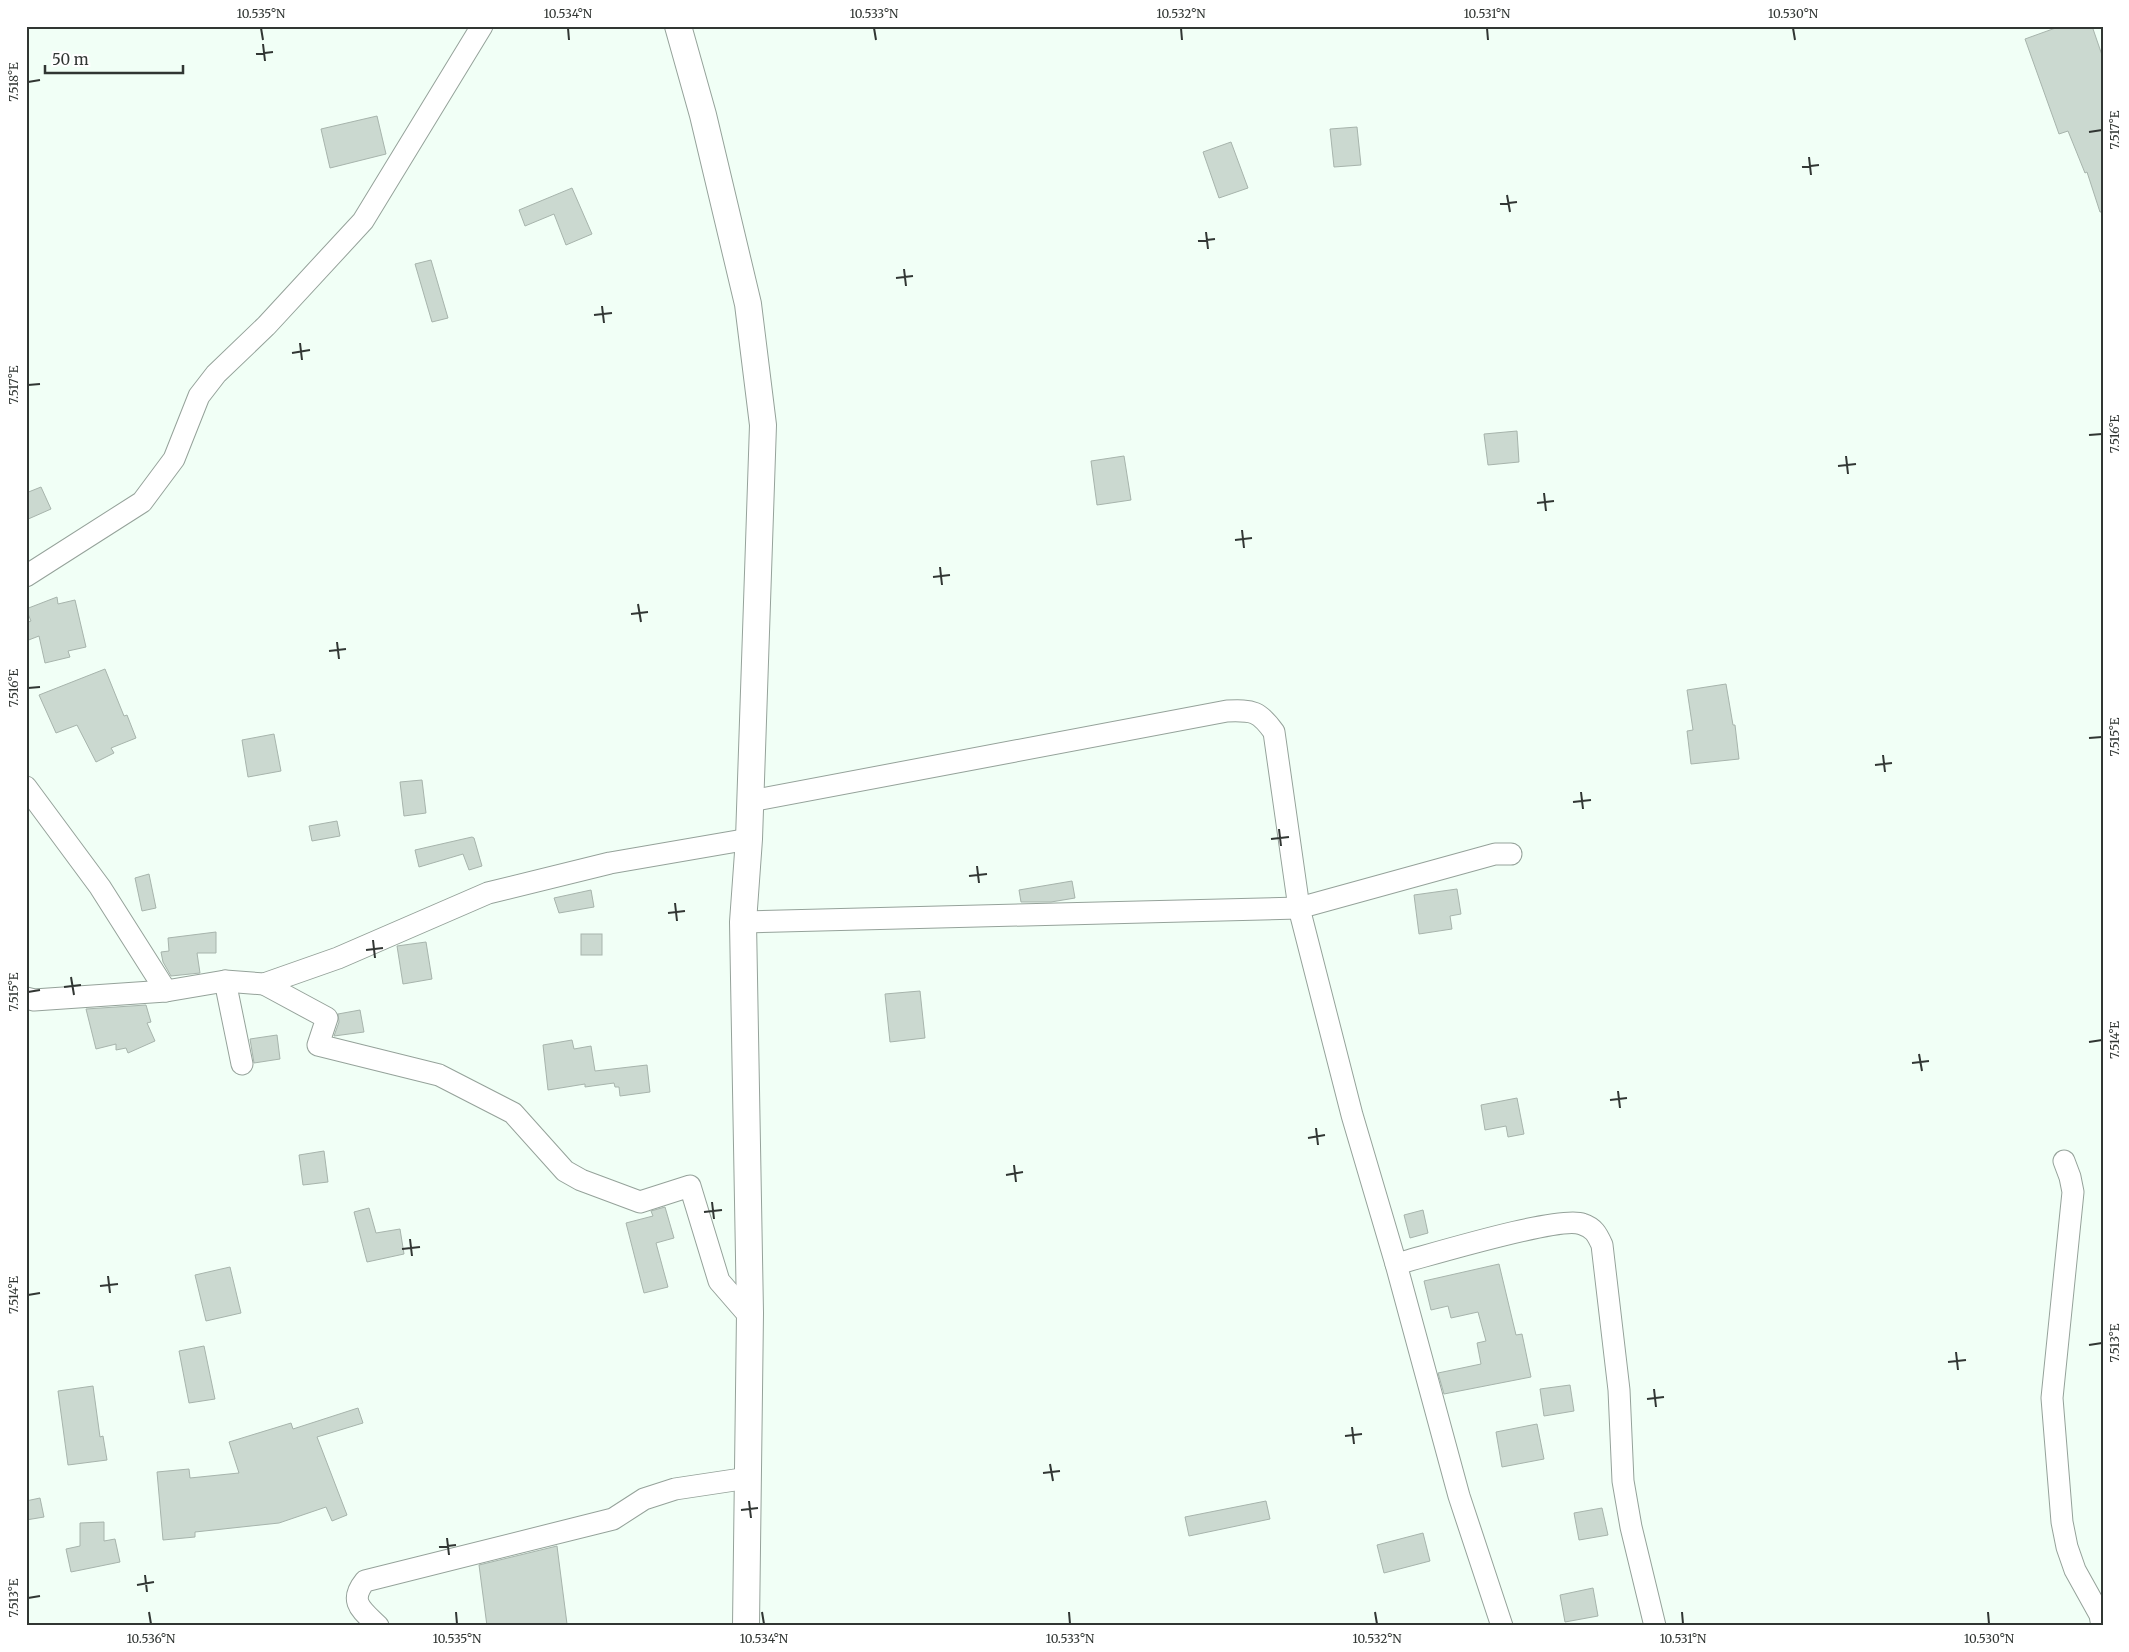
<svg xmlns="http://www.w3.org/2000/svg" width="2129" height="1652" viewBox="0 0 2129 1652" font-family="Merriweather,serif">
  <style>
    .building { fill: #cbd9d0; stroke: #a7b4ac }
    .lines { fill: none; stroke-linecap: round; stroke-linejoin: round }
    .minor-casing { stroke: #95a29a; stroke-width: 23 }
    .tertiary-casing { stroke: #95a29a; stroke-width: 28 }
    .minor { stroke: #fff; stroke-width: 21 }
    .tertiary { stroke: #fff; stroke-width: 26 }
    .ticks { fill: none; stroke: #313633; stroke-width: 2 }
    .neatline { fill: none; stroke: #313633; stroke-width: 2 }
    .ticks-label { font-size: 12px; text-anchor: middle; fill: #313633 }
  </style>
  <rect width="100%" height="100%" fill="#f1fff6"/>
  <!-- building -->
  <g class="building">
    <polygon points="2061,26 2092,26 2103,58 2103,212 2100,212 2087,172 2085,173 2068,131 2059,134 2025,39"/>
    <polygon points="377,116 386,154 330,168 321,129"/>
    <polygon points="1357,127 1361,165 1334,167 1330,129"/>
    <polygon points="1231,142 1248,188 1219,198 1203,152"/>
    <polygon points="572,188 592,234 566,245 554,214 525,226 519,210"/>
    <polygon points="431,260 448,318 432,322 415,264"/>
    <polygon points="1517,431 1519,462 1488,465 1484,434"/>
    <polygon points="1124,456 1131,500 1097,505 1091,461"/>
    <polygon points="41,487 51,509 26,520 26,493"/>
    <polygon points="57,597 58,604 75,600 86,647 68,651 70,657 45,663 39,636 26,641 26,623 31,621 26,609"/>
    <polygon points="105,669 124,716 127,715 136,738 111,748 114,753 96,762 77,725 56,733 39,695"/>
    <polygon points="1726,684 1733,725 1735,725 1739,759 1691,764 1687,731 1693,730 1687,690"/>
    <polygon points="274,734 281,771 248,777 242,740"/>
    <polygon points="422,780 426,813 404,816 400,782"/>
    <polygon points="337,821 340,836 312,841 309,826"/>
    <polygon points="472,837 474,838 482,866 469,870 463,854 419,867 415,850"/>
    <polygon points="149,874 156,908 142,911 135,878"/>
    <polygon points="1072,881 1075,898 1051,902 1021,902 1019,890"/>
    <polygon points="1457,889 1461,914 1450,916 1452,929 1419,934 1414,895"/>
    <polygon points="591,890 594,907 559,913 554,898"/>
    <polygon points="216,932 216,953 197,953 200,973 171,976 163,962 161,952 169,951 168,938"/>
    <rect x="581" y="934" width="21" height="21"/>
    <polygon points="426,942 432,979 403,984 397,946"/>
    <polygon points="920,991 925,1038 890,1042 885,994"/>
    <polygon points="146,1005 151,1022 147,1023 155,1041 128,1053 126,1048 116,1050 116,1044 96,1049 86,1009"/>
    <polygon points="360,1010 364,1032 334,1036 339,1022 338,1014"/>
    <polygon points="277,1035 280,1059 254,1063 250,1039"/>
    <polygon points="572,1040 574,1049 591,1046 595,1071 647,1065 650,1092 620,1096 619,1087 615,1087 614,1083 585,1087 585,1084 548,1090 543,1045"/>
    <polygon points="1517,1098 1524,1134 1508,1137 1506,1126 1485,1130 1481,1105"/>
    <polygon points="324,1151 328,1182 303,1185 299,1155"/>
    <polygon points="665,1207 674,1238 656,1243 668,1287 644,1293 626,1223 653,1216 651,1211"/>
    <polygon points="369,1208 376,1233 400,1229 404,1254 367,1262 354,1212"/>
    <polygon points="1423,1210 1428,1233 1410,1238 1404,1215"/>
    <polygon points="1499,1264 1516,1335 1522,1334 1531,1377 1444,1394 1438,1373 1481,1364 1477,1343 1486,1341 1478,1312 1451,1318 1448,1306 1431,1310 1424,1281"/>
    <polygon points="230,1267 241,1313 206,1321 195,1275"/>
    <polygon points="204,1346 215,1399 189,1403 179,1351"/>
    <polygon points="1570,1385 1574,1411 1544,1416 1540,1389"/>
    <polygon points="93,1386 100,1437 103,1436 107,1460 68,1465 58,1391"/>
    <polygon points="358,1408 363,1423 317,1437 347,1515 332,1521 326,1507 279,1523 195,1532 195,1537 163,1540 157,1472 189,1469 190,1478 239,1473 229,1442 291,1423 293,1429"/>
    <polygon points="1537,1424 1544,1459 1502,1467 1496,1432"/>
    <polygon points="40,1498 44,1517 26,1520 26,1501"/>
    <polygon points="1266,1501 1270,1519 1189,1536 1185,1517"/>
    <polygon points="1602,1508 1608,1535 1579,1540 1574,1513"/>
    <polygon points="104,1522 104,1541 115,1539 120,1562 71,1572 66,1549 80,1546 80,1523"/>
    <polygon points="1423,1533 1430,1561 1384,1573 1377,1545"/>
    <polygon points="557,1546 567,1624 555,1626 487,1626 479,1565"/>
    <polygon points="1593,1588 1598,1616 1565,1622 1560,1595"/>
  </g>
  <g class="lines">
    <!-- minor casing -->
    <g class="minor-casing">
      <g id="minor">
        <polyline points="26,576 142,502 174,459 199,396 216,374 266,326 363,221 482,26"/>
        <polyline points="26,787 100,887 166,991"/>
        <path d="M751 801 1227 711C1253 710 1259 711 1274 732L1299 908 1352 1115 1396 1264 1459 1496 1502 1626"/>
        <polyline points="743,922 1299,908 1495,854 1511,854"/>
        <polyline points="225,981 242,1064"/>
        <polyline points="264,984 327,1018 318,1045 439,1075 513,1113 565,1171 581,1180 640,1202 690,1186 719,1281 745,1311 750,1313"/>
        <polyline points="26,998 34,1000 166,991 225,981 264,984 338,958 488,893 610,863 749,839"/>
        <polyline points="2064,1161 2070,1177 2073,1192 2052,1398 2062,1522 2067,1547 2075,1570 2100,1615 2102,1626"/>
        <path d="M1396 1264C1427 1256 1560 1215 1582 1224 1594 1228 1597 1234 1602 1245L1619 1390 1623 1481 1631 1527 1655 1626"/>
        <path d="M378 1626C362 1610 348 1602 365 1581L613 1519 644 1499 675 1489 748 1478"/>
      </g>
    </g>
    <!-- tertiary casing -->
    <g class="tertiary-casing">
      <polyline id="tertiary" points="678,26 703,115 748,304 763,425 749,839 743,922 750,1313 746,1626"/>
    </g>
    <!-- minor -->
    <use href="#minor" class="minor"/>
    <!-- tertiary -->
    <use href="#tertiary" class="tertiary"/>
  </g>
  <!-- ticks -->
  <path class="ticks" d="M261 28 263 40M568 28 569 40M874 28 876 40M1181 28 1182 40M1487 28 1488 40M1793 28 1795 40M263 44 265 61M256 54 273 52M28 82 40 80M2089 132 2102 130M1809 157 1811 175M1802 167 1819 165M1507 195 1510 212M1500 204 1517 202M1206 232 1208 249M1198 241 1215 239M904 269 906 286M896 278 913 276M602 306 604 323M594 315 612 313M300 343 302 360M292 353 310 350M28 385 40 384M2089 435 2102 434M1846 456 1848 474M1838 466 1856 464M1544 493 1546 511M1537 503 1554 501M1242 530 1244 548M1235 540 1252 538M940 567 942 585M933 577 950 575M638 604 641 622M631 614 648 612M337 642 339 659M329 651 346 649M28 688 40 687M2089 738 2102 737M1883 755 1885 772M1875 765 1892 763M1581 792 1583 809M1573 802 1591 800M1279 829 1281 846M1271 839 1289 837M977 866 979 883M969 876 987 874M675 903 677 921M668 913 685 911M373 940 375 958M366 950 383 948M71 977 74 995M64 987 81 985M28 992 40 990M2089 1042 2102 1040M1919 1054 1922 1071M1912 1063 1929 1061M1618 1091 1620 1108M1610 1100 1627 1098M1316 1128 1318 1145M1308 1138 1325 1135M1014 1165 1016 1182M1006 1175 1023 1172M712 1202 714 1219M704 1212 722 1210M410 1239 412 1256M402 1249 420 1247M108 1276 110 1293M100 1286 118 1284M28 1295 40 1293M2089 1345 2102 1343M1956 1352 1958 1370M1948 1362 1966 1360M1654 1389 1656 1407M1647 1399 1664 1397M1352 1427 1354 1444M1345 1436 1362 1434M1050 1464 1053 1481M1043 1473 1060 1471M749 1501 751 1518M741 1510 758 1508M447 1538 449 1555M439 1547 456 1545M145 1575 147 1592M137 1585 154 1582M28 1598 40 1596M149 1612 151 1624M456 1612 457 1624M762 1612 764 1624M1069 1612 1070 1624M1375 1612 1377 1624M1682 1612 1683 1624M1988 1612 1989 1624"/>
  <!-- border -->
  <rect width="2129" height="1652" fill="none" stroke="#ffffff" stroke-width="55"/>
  <!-- scale -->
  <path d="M45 65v8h138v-8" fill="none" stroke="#313633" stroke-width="2.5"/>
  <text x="52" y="65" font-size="15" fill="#313633" stroke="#ffffff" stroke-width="4" paint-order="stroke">50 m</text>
  <rect x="28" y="28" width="2074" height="1596" class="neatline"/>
  <g class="ticks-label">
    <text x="261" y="18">10.535°N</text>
    <text x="568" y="18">10.534°N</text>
    <text x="874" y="18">10.533°N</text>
    <text x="1181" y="18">10.532°N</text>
    <text x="1487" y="18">10.531°N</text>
    <text x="1793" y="18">10.530°N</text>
    <text transform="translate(14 82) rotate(-90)" y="4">7.518°E</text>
    <text transform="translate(2115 130) rotate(-90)" y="4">7.517°E</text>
    <text transform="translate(14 385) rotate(-90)" y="4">7.517°E</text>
    <text transform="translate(2115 434) rotate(-90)" y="4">7.516°E</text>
    <text transform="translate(14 688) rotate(-90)" y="4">7.516°E</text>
    <text transform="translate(2115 737) rotate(-90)" y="4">7.515°E</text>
    <text transform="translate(14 992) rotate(-90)" y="4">7.515°E</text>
    <text transform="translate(2115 1040) rotate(-90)" y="4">7.514°E</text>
    <text transform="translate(14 1295) rotate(-90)" y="4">7.514°E</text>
    <text transform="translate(2115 1343) rotate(-90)" y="4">7.513°E</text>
    <text transform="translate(14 1598) rotate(-90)" y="4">7.513°E</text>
    <text x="151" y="1643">10.536°N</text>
    <text x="457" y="1643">10.535°N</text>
    <text x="764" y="1643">10.534°N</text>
    <text x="1070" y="1643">10.533°N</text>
    <text x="1377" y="1643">10.532°N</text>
    <text x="1683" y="1643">10.531°N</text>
    <text x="1989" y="1643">10.530°N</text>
  </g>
</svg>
